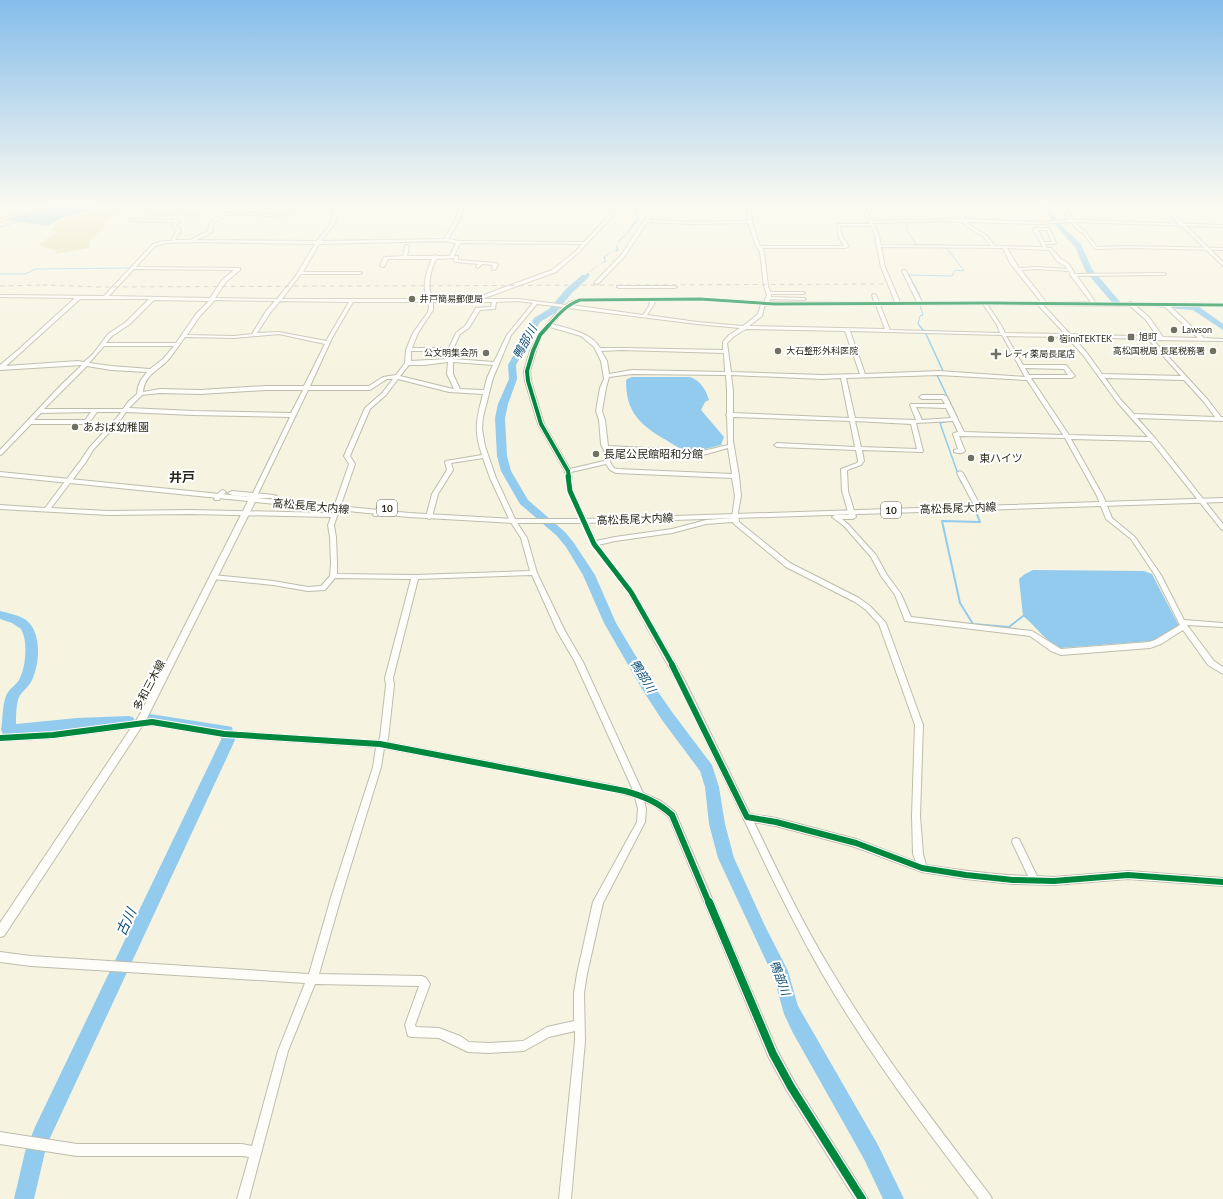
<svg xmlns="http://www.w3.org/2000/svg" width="1223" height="1199" viewBox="0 0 1223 1199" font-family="Lato,'Noto Sans JP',sans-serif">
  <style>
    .green { fill: #e4e0ac }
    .water { fill: #92cbed }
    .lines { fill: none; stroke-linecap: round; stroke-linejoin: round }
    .stream-far2 { stroke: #92cbed; stroke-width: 1 }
    .stream-far1 { stroke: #92cbed; stroke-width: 1.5 }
    .stream { stroke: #92cbed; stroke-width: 2 }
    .river { fill: #92cbed; fill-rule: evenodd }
    .minor-casing { stroke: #bebdad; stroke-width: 2 }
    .major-casing { stroke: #bebdad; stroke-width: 2 }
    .minor { fill: #fefdfa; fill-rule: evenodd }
    .major { fill: #fefdfa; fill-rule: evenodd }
    .rail { stroke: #bfbeb9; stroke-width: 1; stroke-dasharray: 4.5 4.5; stroke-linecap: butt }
    .cycleway-far4-casing { stroke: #fff; stroke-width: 4.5 }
    .cycleway-far3-casing { stroke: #fff; stroke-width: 6 }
    .cycleway-far2-casing { stroke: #fff; stroke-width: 8 }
    .cycleway-far1-casing { stroke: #fff; stroke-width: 8 }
    .cycleway-casing { stroke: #fff; stroke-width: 10 }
    .cycleway-far4 { stroke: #00873e; stroke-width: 3 }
    .cycleway-far3 { stroke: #00873e; stroke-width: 4 }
    .cycleway-far2 { stroke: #00873e; stroke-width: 5 }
    .cycleway-far1 { stroke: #00873e; stroke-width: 6 }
    .cycleway { stroke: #00873e; stroke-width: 8 }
    .poi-dot { fill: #717161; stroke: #fff; stroke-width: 1.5 }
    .labels { text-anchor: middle; stroke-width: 4; stroke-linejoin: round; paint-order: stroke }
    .far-poi-label { font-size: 9px; fill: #2a2a1c; stroke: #fff; text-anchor: start }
    .shield { fill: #fff; stroke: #6a6a60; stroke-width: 1 }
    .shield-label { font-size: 10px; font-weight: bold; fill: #2a2a1c }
    .poi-label { font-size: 11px; fill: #2a2a1c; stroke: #fff; text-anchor: start }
    .street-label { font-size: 11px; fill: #2a2a1c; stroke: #fff }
    .water-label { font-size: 12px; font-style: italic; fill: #115176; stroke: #fff }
    .quarter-label { font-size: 13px; font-weight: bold; fill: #2a2a1c; stroke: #fff }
    .near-water-label { font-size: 14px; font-style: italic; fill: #115176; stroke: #fff }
  </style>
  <rect width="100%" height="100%" fill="#f6f4e0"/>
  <!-- green -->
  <path class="green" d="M106 205H205L200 207 199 210 205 214 197 217 188 218 181 215 160 217 144 215V212C136 209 124 210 116 215 111 218 109 221 103 224L105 226 104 229 97 234 89 242V248L55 254 56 251 38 245 57 232 51 230 52 227 60 221 95 211Z"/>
  <!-- water -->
  <g class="water">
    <polygon points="54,205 98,205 91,210 64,217 48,226 7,220"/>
    <path d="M644 205H652L649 209 647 208 649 206H644L636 215 640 218 629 232 617 244V246L619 248 618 251 611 252 605 257 606 262 600 264 588 273 590 275 575 288H573C583 276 592 268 605 261L603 257 610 252 615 251 617 248 616 247C617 239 626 235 629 230 632 225 634 221 638 217L634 216Z"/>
    <path d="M632 377H690C700 380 706 390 709 400L705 402 701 410 724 437 721 445C710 448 694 453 682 449 677 447 671 443 666 440 640 425 626 412 626 381L627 379Z"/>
    <path d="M1033 570 1144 571 1152 574 1179 626 1152 641 1060 648C1045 641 1036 626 1023 616L1019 579 1025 574Z"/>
  </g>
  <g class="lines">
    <!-- stream-far2 -->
    <g class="stream-far2">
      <polyline points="905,205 916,220"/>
      <polyline points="1011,205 1026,222 1043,222"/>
      <polyline points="1049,221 1055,221"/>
      <polyline points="917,222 904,222 909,227 906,229 917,245 944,245"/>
      <polyline points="0,227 22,221"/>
      <polyline points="188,268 236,268"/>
      <polyline points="0,274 25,274 35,269 133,268"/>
      <polyline points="921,300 919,293 909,275 952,276 955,270 964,271 946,247"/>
      <polyline points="920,326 918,324 920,316 923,315 920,305"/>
    </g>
    <!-- stream-far1 -->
    <g class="stream-far1">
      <polyline points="919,325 923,330"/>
      <polyline points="926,334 943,371"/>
      <polyline points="942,375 937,375 958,419"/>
      <polyline points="949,421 940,423 959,477"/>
    </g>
    <!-- stream -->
    <g class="stream">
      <polyline points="959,476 962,483"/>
      <polyline points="976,512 980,522 942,521 960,603 973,624 1009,627 1023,616"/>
    </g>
    <!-- river -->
    <g class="river">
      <polygon points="1041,205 1047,205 1062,226 1081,244 1092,269 1121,303 1136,303 1136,307 1116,307 1086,272 1075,247 1058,228"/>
      <polygon points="582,275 588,275 589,277 572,293 555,313 540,322 516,365 517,379 508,404 505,418 507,456 511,471 528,500 565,532 574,543 595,575 616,623 652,683 672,712 712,765 719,787 725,824 734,858 765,926 788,971 798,1006 878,1145 904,1199 883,1199 864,1159 793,1033 784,1014 774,978 718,858 709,824 705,787 700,771 662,720 642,689 604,623 583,575 566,547 557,536 520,504 501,471 497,456 495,418 498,404 509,379 508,365 534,318 549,309 566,289"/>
      <polygon points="1152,303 1198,306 1223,324 1223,330 1193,310 1155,307 1152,307"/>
      <path d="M0 611C8 613 19 615 26 620 42 632 40 664 32 680 29 687 22 691 19 697 16 705 16 716 16 724L77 718 128 716 133 717 135 721 133 725 128 726C111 727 94 727 78 728 57 730 22 740 3 734L1 730C3 719 2 706 6 696 9 688 17 685 20 678 26 666 28 641 21 629L12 623 0 619Z"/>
      <polygon points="150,714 227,726 232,727 235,740 50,1138 45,1152 34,1199 14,1199 25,1152 35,1127 221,740 221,735 145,723 143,719 145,715"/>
    </g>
    <!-- minor casing -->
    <g class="minor-casing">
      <g id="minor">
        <polygon points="43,205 49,205 0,221 0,219"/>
        <path d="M311 205H317L280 217 240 214 225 215 213 223V229L211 233 196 240 317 241 331 223 334 205H338L335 223 321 241 444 239 454 222 461 205H465L458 222 448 239 459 241 584 242 619 205H623L578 253 556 272 482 299H518L566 305 569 302 580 299 700 298 764 302 767 295 764 286 760 252 755 244 748 223 693 224 647 222 625 256 598 284 594 283 622 254 640 226 657 205H661L649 220 693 222 748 221 747 205H751L752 222 760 246H844L839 238 837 224H870L860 205H864L872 221 961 219 957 212 949 205H953L959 210 965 219 1039 222 1069 220 1064 211 1057 205C1066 205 1069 213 1073 220L1223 225V227L1075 222 1081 229 1085 231 1097 247 1128 246 1223 248V250L1128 248 1096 249H1095L1083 233 1079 231 1071 222 1039 224 967 222 968 224 986 235 995 246 1043 247 1033 229 1035 228H1049L1056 243 1054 244H1045L1047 248H1051L1061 259 1069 264 1075 274 1164 273 1166 274 1164 275 1077 276 1096 303H1128L1130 302 1133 303 1223 304V306H1170L1204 338 1223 339V341L1153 340 1208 400 1221 417H1223V421L1137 418 1155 438 1223 524V530L1221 529 1151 441 1071 439 1103 496 1112 518 1135 537 1161 575 1184 620 1223 623V627L1187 625 1214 661 1223 667V674L1208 665 1183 630 1161 644 1150 648 1061 655 1051 651 1030 636 905 621 895 595 881 576 871 557 844 526 832 517 835 515H849L842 491 841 469 857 463 858 461 856 450 777 447 774 445 777 443 855 447 850 421 733 417V441L739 476 741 496 738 513 739 522 790 563 859 598 870 606 886 623 923 725 920 816 923 854 926 865C959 870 993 875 1028 876L1012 842 1013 839 1016 838 1019 839 1037 876 1054 877 1128 871 1223 878V886L1128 879 1054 885 1013 884 966 879 922 872 855 847 776 826 754 822C778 872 802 922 831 970 878 1049 934 1122 990 1195L992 1199H979C924 1127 869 1054 823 975 796 928 772 879 749 830 726 781 702 733 679 685L628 593 591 544 567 491 565 471 538 424 525 381 524 371 530 351 538 335 558 311 563 307 537 304 511 335 493 378 483 417 482 429 485 446 496 478 516 521 527 538 537 573 565 631 583 662 643 793 661 801 675 812 777 1050 795 1083 868 1199H855L787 1091 769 1058 669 817 655 806 644 801 646 809 645 822 603 903 587 974 584 993 585 1041 571 1199H559L575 1041V1031L549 1037 524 1051 489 1053 468 1052 439 1038 412 1037 408 1036 405 1025 419 986 315 984 288 1051 249 1199H237L249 1157 242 1156H77L0 1144V1132L77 1144H242L252 1146 278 1051 305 983 31 966 0 962V952L31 956 309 974 332 894 373 767 376 747 224 737 152 725 53 738 0 741V735L53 732 152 719 224 731 378 741 380 738 386 685 385 678 411 579 335 578 325 590 308 591 273 585 213 579 210 577 213 575 273 581 308 587 321 586 330 576 331 563 330 537 328 525 331 517 191 514 108 515 0 509V505L45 508 81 460 89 448 115 420 121 412H97L89 423 87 424H31L2 454 0 455V450L61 385 82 365 0 370V365L18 350 75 298 0 297V295L104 296 153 244 165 241H171L177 230 172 226 175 222 131 221H130V219L177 220 179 222 176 226 181 230 175 240H190L208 231 210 222 224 213 240 212 280 215ZM944 221 963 222 966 226 984 237 991 246 881 245 878 232 873 223ZM840 226H871L874 232 881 267 895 302H879L876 295 874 294 872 295 874 302H769L770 299 804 300 806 299 804 298 771 297V294H803L805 293 803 292H770L768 286 764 252 762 248H846L849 246 843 238ZM1038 230H1047L1052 242H1044ZM443 241 456 243 450 256H437L435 255 433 256H407L409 246 407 245 405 246 403 256 384 257 380 266 384 267 388 259H432C426 272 422 285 427 299H282L301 274H360L362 273 360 272H303L319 244ZM198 242 315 244 295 277 277 299 215 298 226 282 240 270V268H238L136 267 155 246 165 243ZM460 243 582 244 576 251 552 270 478 297V299H432C427 285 430 272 436 259L454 258V261L456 262 478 264 476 267 478 268 482 264 493 265 492 270 496 269 498 264 496 263 458 260V256H454ZM881 247 1003 248 1010 263 1041 302H922L906 271 904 270 902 271 917 302H900L885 267ZM1007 248 1049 250 1057 261 1065 266 1067 269 1037 267 1019 268ZM134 269 234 270 222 280 210 298 109 296ZM1037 269 1069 271 1071 276 1091 302H1046L1021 270ZM80 299H149L126 322 108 334 93 354 84 362 78 361 6 366ZM154 300 209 301 196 314 176 343H106L112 336 130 324ZM215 300 275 301 266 311 252 334 234 336 187 335 200 316ZM700 300 761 304 758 314 743 326 697 322 647 315 653 306 655 301ZM280 301 349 302 326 341 279 332 257 333 270 313ZM518 301 533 303 507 335 494 362 453 359V349L460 334 469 328 480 310 495 309 496 302ZM580 301H650L649 306 643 315 571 305ZM353 302H428L429 307 428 312 413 333 406 350 405 363 396 375 383 377 369 386H310L332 338ZM433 302H492L491 307 476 308 465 326 456 333 449 348H412L418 333 433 310ZM983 304 997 325 1000 333 890 330 880 305ZM987 304 1038 305 1065 334 1005 333 1001 325ZM767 305H876L885 329 749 326 762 316 764 307ZM1043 305 1130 306 1145 319 1158 337 1070 334ZM1136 306H1164L1198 338 1163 337 1149 317ZM568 308 697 324 740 328 729 335 723 342V350L622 348H600C591 332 568 329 552 324L562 313ZM550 327 581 336 594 347 601 361 604 379 600 388 596 411 599 420 601 444 605 453 604 461 570 469 544 424 531 381 530 371 536 351 542 335ZM746 329 845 331 860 374 822 375 731 372 727 343 733 337ZM850 331 1002 335 1025 377 939 371 865 374ZM279 334 325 344 304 386H266L200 390 160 389 143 392C145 374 157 372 168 360 174 353 179 345 185 337L234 338ZM1006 336 1067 337 1083 355 1117 402 1148 437 1069 435 1031 378H1072L1075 376 1067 366 1065 365H1023ZM1073 337 1148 339 1181 376 1102 374 1087 353ZM104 346H174L163 359 150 369 111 366 89 363ZM622 350 724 353 725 372 632 370 609 374 607 361 601 351ZM448 351V359L411 361V351ZM448 362 447 374 454 389 449 388 400 376 409 365H424ZM453 362 493 365 487 378 484 390 460 389 453 374ZM87 366 111 370 147 372 141 380 138 387 137 394 128 402 123 409H44ZM1025 368 1064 369 1068 375H1029ZM632 374 726 375 727 391V414L726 415 727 416 728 445 703 451 608 446 605 420 602 411 606 388 609 377ZM731 375 822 379 841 378 849 418 733 413V391ZM939 375 1027 380 1063 435 964 432 947 397 944 395H922L919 397 922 399H942L945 404H911L910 405 916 420 855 418 846 378ZM1105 378 1184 380 1204 402 1215 417 1134 414 1121 400ZM387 379H393L382 393 365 408 344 456 349 464 332 513 191 510 108 511 51 508 86 462 93 450 119 422 126 412 193 415 290 417 252 495 255 497 257 496 308 390H370ZM398 379 449 392 483 394C477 418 473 429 482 455L446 461 445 462 447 470 432 494 426 517 429 519 432 517 438 494 453 470 451 463 483 458 490 478 510 521 521 538 530 571 415 575 337 574V563L336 537 334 525 355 464 350 456 370 409 386 395ZM266 390H303L291 413 193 411 129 408 142 395 160 393 200 394ZM916 407 946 408 951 418 922 420ZM91 412 85 420H34L41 413ZM855 421 911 424 917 449 861 447ZM953 421 958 432 954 433 953 434 958 449 954 450V452C957 453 963 454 965 451L959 436 1065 438 1097 496 1106 519 1131 539 1155 575 1180 625 1155 640 1149 642 1061 649 1032 631 911 617 901 594 887 575 876 555 848 524 842 519H853L856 517 848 491 847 470 861 465 864 461 862 450 922 452 923 451 916 423ZM728 448 732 474 617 469 614 468 610 462 611 453 610 450 703 455ZM606 464 610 470 616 473 732 478 735 496 732 518 706 520 672 529 615 537 596 541 573 491 571 472ZM733 522 734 524 786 567 855 602 866 610 879 624 915 725 912 816 913 854 916 862 856 839 776 818 750 814 687 685 674 661 633 590 598 545 615 541 672 533 706 524ZM532 575 557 631 575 662 633 790 607 784 386 742 388 739 394 685 393 678 418 579ZM384 748 607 790 635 797 638 809 637 822 593 902 577 974 574 993V1021L547 1027 523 1041 489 1043 469 1042 460 1036 439 1028 416 1027 415 1025 430 984 426 978 422 976 319 974 342 894 381 767Z"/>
        <polygon points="617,286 675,286 677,287 675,288 619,288 617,287"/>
        <polygon points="960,471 963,473 981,507 980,508 976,508 975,507 957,473"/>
        <path d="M223 490 226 492 219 500H215L214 499C216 496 219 491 223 490Z"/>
        <polygon points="380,505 383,507 378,516 374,516 373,515 378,506"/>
      </g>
    </g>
    <!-- major casing -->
    <g class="major-casing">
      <g id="major">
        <polygon points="1160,205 1165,205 1223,262 1223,266"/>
        <polygon points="0,472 250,497 232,495 228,493 232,491 274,495 278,497 276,498 257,498 409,513 513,519 584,519 1223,498 1223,502 584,523 513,523 409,517 255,502 146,720 4,936 0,937 0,923 139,716 248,501 0,476"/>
      </g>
    </g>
    <!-- minor -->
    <use href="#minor" class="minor"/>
    <!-- major -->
    <use href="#major" class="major"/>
    <!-- rail -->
    <g class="rail">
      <polyline points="42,285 100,287 885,284"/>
      <polyline points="0,286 47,285"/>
    </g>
    <!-- cycleway-far4 casing -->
    <g class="cycleway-far4-casing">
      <path id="cycleway-far4" d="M548 326C558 315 566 305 580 300L700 299 775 304 991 303 1223 305"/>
    </g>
    <!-- cycleway-far3 casing -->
    <g class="cycleway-far3-casing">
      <polyline id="cycleway-far3" points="549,325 540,335 533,351 527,371 528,381 541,424 568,471 569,477"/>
    </g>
    <!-- cycleway-far2 casing -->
    <g class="cycleway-far2-casing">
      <polyline id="cycleway-far2" points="568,476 570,491 594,544 631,592 673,666"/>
    </g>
    <!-- cycleway-far1 casing -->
    <g class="cycleway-far1-casing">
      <g id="cycleway-far1">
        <polyline points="672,665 747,817 776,822 856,843 922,868 966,875 1013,880 1054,881 1128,875 1223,882"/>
        <path d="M0 738 53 735 152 722 224 734 380 744 625 791C643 796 658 802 672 815L709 903"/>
      </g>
    </g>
    <!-- cycleway casing -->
    <g class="cycleway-casing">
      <polyline id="cycleway" points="709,902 773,1054 791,1087 862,1199"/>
    </g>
    <!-- cycleway-far4 -->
    <use href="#cycleway-far4" class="cycleway-far4"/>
    <!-- cycleway-far3 -->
    <use href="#cycleway-far3" class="cycleway-far3"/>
    <!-- cycleway-far2 -->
    <use href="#cycleway-far2" class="cycleway-far2"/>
    <!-- cycleway-far1 -->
    <use href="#cycleway-far1" class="cycleway-far1"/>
    <!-- cycleway -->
    <use href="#cycleway" class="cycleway"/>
  </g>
  <!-- sky -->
  <linearGradient id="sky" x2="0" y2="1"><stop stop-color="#85bdea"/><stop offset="0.55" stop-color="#fbfaf1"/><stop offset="1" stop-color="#fbfaf1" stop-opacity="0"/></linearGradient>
  <rect width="1223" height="373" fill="url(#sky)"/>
  <!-- markers -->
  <g class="poi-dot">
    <circle cx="412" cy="299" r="4"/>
    <circle cx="1174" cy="330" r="4"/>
    <rect x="1127" y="333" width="8" height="8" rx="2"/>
    <circle cx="1051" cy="339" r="4"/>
    <circle cx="778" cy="351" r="4"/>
    <circle cx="1213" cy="351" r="4"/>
    <circle cx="486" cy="353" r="4"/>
    <path d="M994 348h4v4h4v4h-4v4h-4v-4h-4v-4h4z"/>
    <circle cx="75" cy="427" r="4"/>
    <circle cx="596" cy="454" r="4"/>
    <circle cx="971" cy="458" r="4"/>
  </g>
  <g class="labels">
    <!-- far-poi labels -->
    <g class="far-poi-label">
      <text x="420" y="302">井戸簡易郵便局</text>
      <text x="1182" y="333">Lawson</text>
      <text x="1139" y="340">旭町</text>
      <text x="1059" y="342">宿innTEKTEK</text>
      <text x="786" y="354">大石整形外科医院</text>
      <text x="1205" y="354" text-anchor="end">高松国税局 長尾税務署</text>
      <text x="478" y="356" text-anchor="end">公文明集会所</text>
      <text x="1004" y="357">レディ薬局長尾店</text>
    </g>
    <!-- shield labels -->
    <g class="shield">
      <rect x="377" y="500" width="20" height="16" rx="3"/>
      <rect x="881" y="502" width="20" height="16" rx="3"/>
    </g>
    <g class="shield-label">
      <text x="387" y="512">10</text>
      <text x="891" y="514">10</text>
    </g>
    <!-- poi labels -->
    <g class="poi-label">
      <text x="83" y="431">あおば幼稚園</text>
      <text x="604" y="458">長尾公民館昭和分館</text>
      <text x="979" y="462">東ハイツ</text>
    </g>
    <!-- street labels -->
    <g class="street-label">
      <text transform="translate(311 506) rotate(5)" y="4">高松長尾大内線</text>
      <text transform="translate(958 508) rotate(-2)" y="4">高松長尾大内線</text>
      <text transform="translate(635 519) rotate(-2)" y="4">高松長尾大内線</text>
      <text transform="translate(149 685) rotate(-62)" y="4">多和三木線</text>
    </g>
    <!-- water labels -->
    <g class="water-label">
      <text transform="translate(525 342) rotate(-61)" y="4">鴨部川</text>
      <text transform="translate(643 676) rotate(59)" y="4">鴨部川</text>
      <text transform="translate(780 978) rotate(70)" y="4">鴨部川</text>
    </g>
    <!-- quarter labels -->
    <g class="quarter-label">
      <text x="182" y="482">井戸</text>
    </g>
    <!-- near-water labels -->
    <g class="near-water-label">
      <text transform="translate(126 922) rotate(-65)" y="5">古川</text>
    </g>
  </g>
</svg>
